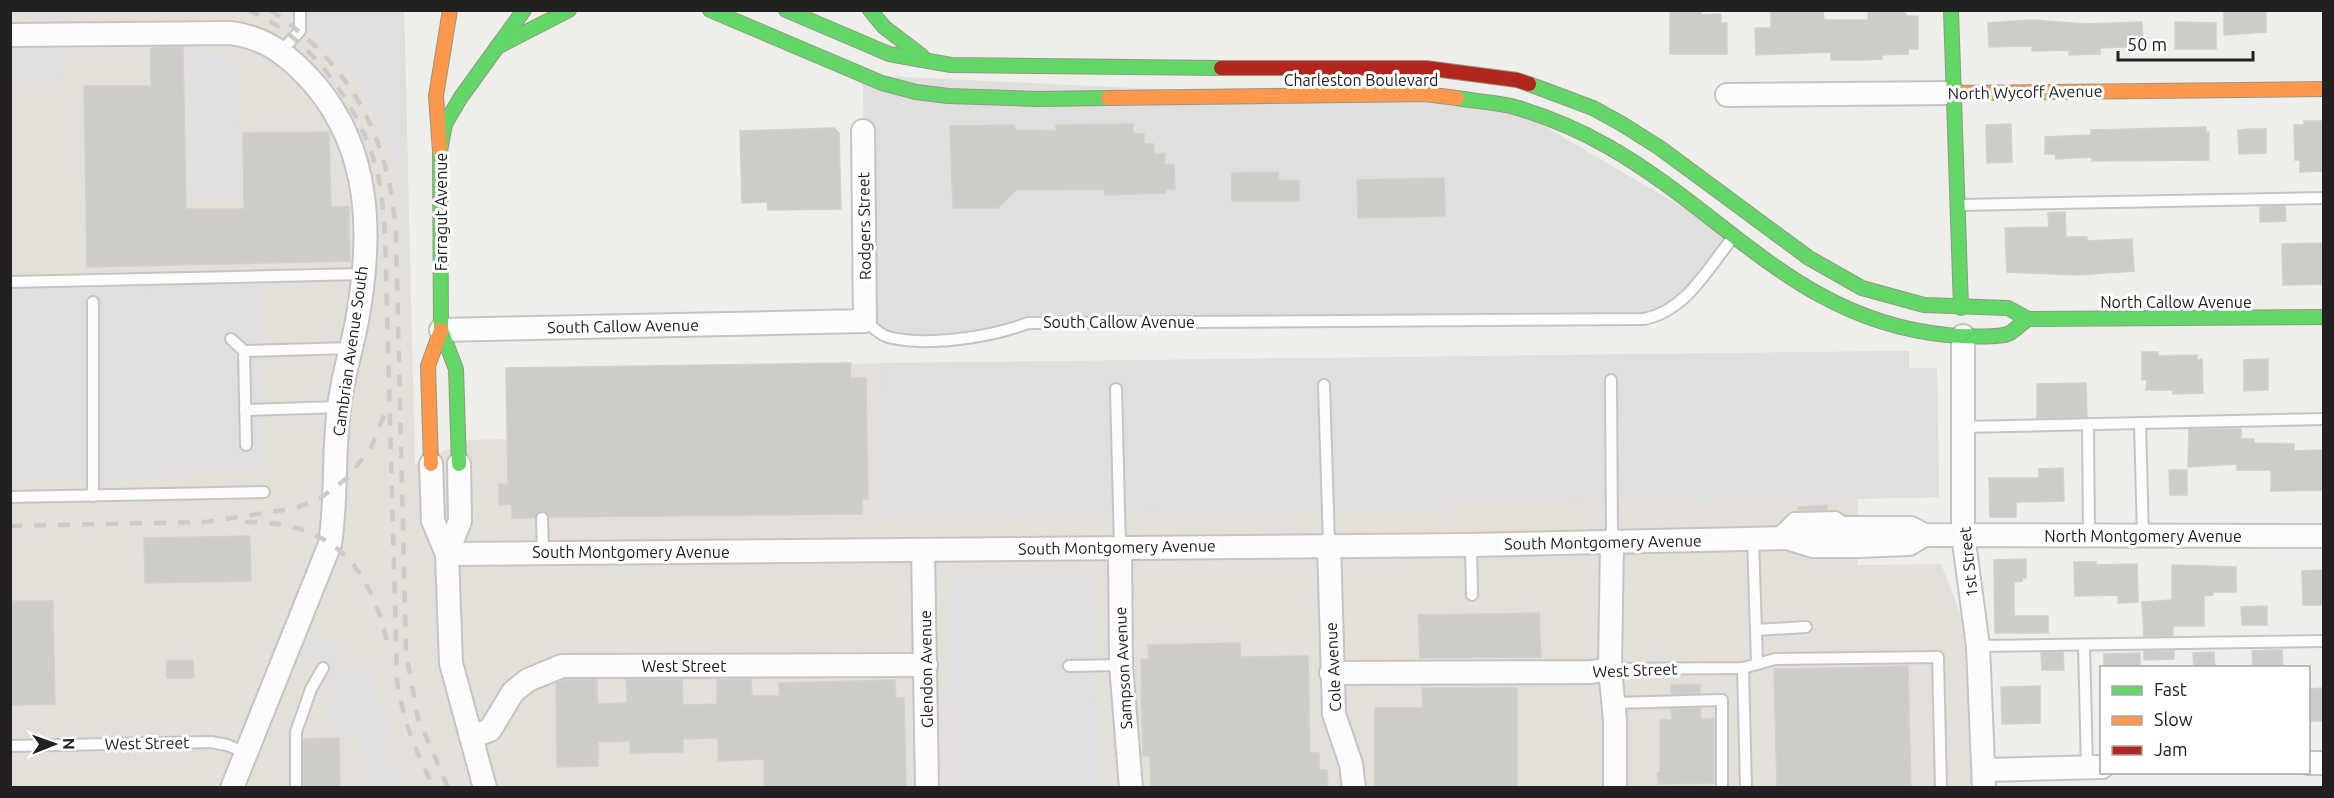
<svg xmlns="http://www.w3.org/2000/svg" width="2334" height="798" viewBox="0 0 2334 798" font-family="Ubuntu,sans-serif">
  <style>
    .military { fill: #e5dfd9 }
    .parking { fill: #dfdfdd }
    .building { fill: #cdccc9; stroke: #d1d0cc; stroke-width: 1.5 }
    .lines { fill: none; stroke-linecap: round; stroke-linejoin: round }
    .lane-casing { stroke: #c4c4c2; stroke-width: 14 }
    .street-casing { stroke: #c4c4c2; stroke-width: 26 }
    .fast-casing { stroke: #939784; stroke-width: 16 }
    .slow-casing { stroke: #939784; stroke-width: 16 }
    .jam-casing { stroke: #939784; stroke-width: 16 }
    .lane { stroke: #fcfcfc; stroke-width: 10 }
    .street { stroke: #fcfcfc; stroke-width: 22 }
    .fast { stroke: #63d668; stroke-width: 14 }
    .slow { stroke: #ff974d; stroke-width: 14 }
    .jam { stroke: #b3261e; stroke-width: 14 }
    .rail { stroke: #cbcbcb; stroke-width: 4.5; stroke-dasharray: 12 12; stroke-linecap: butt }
    .labels { text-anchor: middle; stroke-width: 6; stroke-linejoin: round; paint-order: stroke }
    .street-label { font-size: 16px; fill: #212121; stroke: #fff }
  </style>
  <rect width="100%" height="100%" fill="#eeeeea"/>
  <!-- military -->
  <polygon class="military" points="10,11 404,11 415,464 469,440 507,439 506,368 1909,351 1909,368 1937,368 1939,497 1858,499 1858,565 1941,564 1969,636 1971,787 11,787"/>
  <!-- parking -->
  <g class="parking">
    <polygon points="294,11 404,11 408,169 395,169 389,147 368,98 345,66"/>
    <polygon points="188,44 238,56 242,201 191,201"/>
    <polygon points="10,45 63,45 64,80 11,81"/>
    <polygon points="863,75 1510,106 1733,237 1663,314 1029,323 944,339 886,337 865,321"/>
    <polygon points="260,286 263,473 11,477 10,291"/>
    <polygon points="1909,351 1909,368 1937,368 1939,497 882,517 880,363"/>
    <polygon points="1093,575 1098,787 948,788 952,577"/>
    <polygon points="312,631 340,642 334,664 350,671 368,666 395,743 379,749 385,763 401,764 402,787 365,787 364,762 354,738 339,738 323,698 334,693 334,686 328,682 322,683 319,688 313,685 323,668 302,657"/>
  </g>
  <!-- building -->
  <g class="building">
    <polygon points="1670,10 1701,10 1701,15 1721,14 1721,23 1727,23 1727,54 1670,54"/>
    <polygon points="1771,10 1823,10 1824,20 1868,20 1868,10 1902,10 1907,16 1918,16 1918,49 1908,49 1908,54 1882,55 1882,59 1861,60 1831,60 1831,52 1756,55 1755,28 1771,28"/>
    <polygon points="2224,10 2266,10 2266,32 2224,35"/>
    <polygon points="2031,20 2085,24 2142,22 2143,46 2100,48 2100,54 2069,55 2069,50 2032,51 2032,46 1989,47 1988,23"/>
    <polygon points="2175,22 2216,23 2216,49 2175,49"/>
    <polygon points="183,47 186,209 244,209 243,133 329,132 331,207 349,207 350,261 87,267 84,86 151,86 151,48"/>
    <polygon points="2304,121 2324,121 2324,171 2300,172 2300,160 2295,160 2294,125 2304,125"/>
    <polygon points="1133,124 1133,133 1144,134 1144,144 1154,144 1154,154 1165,153 1164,164 1174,165 1175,189 1166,189 1165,193 1105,195 1105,189 1016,190 998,208 953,208 950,126 1014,125 1015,130 1056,131 1056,125"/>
    <polygon points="2011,124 2012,162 1987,163 1986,125"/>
    <polygon points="2206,127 2206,132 2209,132 2209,160 2092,161 2092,157 2056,159 2055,154 2045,154 2045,137 2091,135 2091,130"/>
    <polygon points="834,128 839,133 841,209 768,210 767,202 742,203 740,131"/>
    <polygon points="2248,129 2266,129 2266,153 2239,154 2238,130"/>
    <polygon points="1278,172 1279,180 1299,181 1299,201 1232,201 1232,173"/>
    <polygon points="1444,178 1445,216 1358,218 1357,180"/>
    <polygon points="2285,206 2286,221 2260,222 2260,207"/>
    <polygon points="2065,212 2066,237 2087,237 2087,241 2132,239 2134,271 2078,275 2007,272 2005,228 2049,227 2048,213"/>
    <polygon points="2324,243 2324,284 2283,285 2282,244"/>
    <polygon points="2142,352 2158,352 2159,356 2197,355 2197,360 2202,359 2203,393 2173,394 2173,390 2146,390 2147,380 2142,380"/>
    <polygon points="2268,359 2268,390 2244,391 2244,360"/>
    <polygon points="851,363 850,378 866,378 868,499 862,499 862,514 549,517 542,511 538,512 535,518 512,518 512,504 499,505 499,484 508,484 506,368"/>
    <polygon points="2086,383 2087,417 2037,418 2037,384"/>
    <polygon points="2189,429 2241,429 2241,439 2254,439 2254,443 2294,444 2294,451 2324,450 2324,490 2271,491 2271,470 2237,470 2237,464 2188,467"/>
    <polygon points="2063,468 2064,501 2016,502 2016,517 1990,517 1989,478 2039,478 2039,469"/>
    <polygon points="2169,470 2187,470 2187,495 2170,495"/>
    <polygon points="1827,505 1827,510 1798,510 1798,507"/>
    <polygon points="250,536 251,581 145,583 144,538"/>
    <polygon points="2026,559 2026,578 2022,578 2022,581 2014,582 2014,616 2048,616 2048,633 1995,633 1994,560"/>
    <polygon points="2074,562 2096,562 2096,565 2137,564 2138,602 2118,603 2118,595 2075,596"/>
    <polygon points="2172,565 2236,567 2236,592 2213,592 2213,595 2204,596 2204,626 2173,626 2173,636 2144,636 2142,602 2172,600"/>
    <polygon points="2324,570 2324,605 2303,605 2302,571"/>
    <polygon points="10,601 53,601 55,704 10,705"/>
    <polygon points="2267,606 2267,625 2242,625 2241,607"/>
    <polygon points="1539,613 1541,657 1420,658 1418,615"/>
    <polygon points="1240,643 1240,657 1308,656 1310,753 1319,753 1319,770 1327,770 1328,788 1151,788 1150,756 1143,756 1141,659 1149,659 1148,645"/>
    <polygon points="2268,650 2282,650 2283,668 2253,668 2252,651"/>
    <polygon points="2144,651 2174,651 2174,659 2144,660"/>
    <polygon points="2063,652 2064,670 2042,670 2041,653"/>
    <polygon points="2214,652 2215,668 2194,668 2193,653"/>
    <polygon points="2140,653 2140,668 2104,668 2104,654"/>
    <polygon points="193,660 194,678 167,678 167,661"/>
    <polygon points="1908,666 1911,788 1777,788 1774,669"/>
    <polygon points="597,679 598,704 627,703 626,679 682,679 683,705 717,704 717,680 751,679 752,696 779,696 779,683 895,680 896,698 904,698 906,788 764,788 764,759 718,761 718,738 683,739 683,752 630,753 630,741 598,742 598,766 557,767 556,683 565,680"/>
    <polygon points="1700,684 1700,693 1671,694 1671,685"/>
    <polygon points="2040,686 2040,723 2002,724 2001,687"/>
    <polygon points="1422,688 1517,688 1517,788 1375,788 1375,708 1423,708"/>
    <polygon points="2324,688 2324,721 2310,721 2309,689"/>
    <polygon points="1700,708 1701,719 1714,719 1714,783 1658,784 1657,773 1660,771 1660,720 1672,720 1671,709"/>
    <polygon points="339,738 340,788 303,788 303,739"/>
  </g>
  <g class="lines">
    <!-- lane casing -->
    <g class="lane-casing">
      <g id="lane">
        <polyline points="281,51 300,31 300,10"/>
        <polyline points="1960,205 2324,198"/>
        <polyline points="10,282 363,274"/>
        <polyline points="93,302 93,496"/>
        <path d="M865 321C872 326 880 335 888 337 927 347 992 337 1028 323L1644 319C1685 311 1706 271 1731 240"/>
        <polyline points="231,339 244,351 352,348"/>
        <polyline points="244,351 246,445"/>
        <polyline points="1611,380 1612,540"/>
        <polyline points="1324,385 1329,544"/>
        <polyline points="1116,389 1120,548"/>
        <polyline points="245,410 339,407"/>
        <polyline points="2140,423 2143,536"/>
        <polyline points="2088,424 2089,536"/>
        <polyline points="1964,427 2324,419"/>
        <polyline points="10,497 264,492"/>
        <polyline points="542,518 543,553"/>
        <polyline points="1775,536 1794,518 1836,517 1846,524"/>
        <polyline points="1753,539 1757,662"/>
        <polyline points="1471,545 1472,595"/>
        <polyline points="1756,630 1806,627"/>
        <polyline points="2084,645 2087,768"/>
        <polyline points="1978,646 2324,641"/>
        <polyline points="1069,666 1121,665"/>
        <polyline points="1743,668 1746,788"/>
        <polyline points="1610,669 1743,668 1775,659 1938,657 1941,788"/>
        <polyline points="1614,703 1722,700 1722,788"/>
        <polyline points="10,746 211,742 227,745 246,753"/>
        <polyline points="296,788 296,732 311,689 323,668"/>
      </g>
    </g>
    <!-- street casing -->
    <g class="street-casing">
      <g id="street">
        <path d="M10 35 231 33C268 38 292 58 316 86 371 152 372 234 358 315 353 346 342 377 339 408 333 453 337 499 330 544L232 788"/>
        <polyline points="1727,95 1953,93"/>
        <polyline points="441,330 865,321 863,131"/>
        <polyline points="1963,336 1963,535 1978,646 1984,788"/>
        <polyline points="431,464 433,521 447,554 451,663 485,788"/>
        <polyline points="1787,538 1813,546 1857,546 1909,544 1924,535"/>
        <polyline points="1612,540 1610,669 1615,720 1615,788"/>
        <polyline points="1329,544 1334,714 1351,764 1354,788"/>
        <polyline points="1120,548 1121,665 1131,788"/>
        <polyline points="923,550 927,788"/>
        <polyline points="447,554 1471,545 1787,538 1809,530 1837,528 1911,528 1924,535 2324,536"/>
        <polyline points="447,554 460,521 459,464"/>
        <polyline points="1331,673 1591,672 1610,669"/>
        <polyline points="471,737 490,730 513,692 528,680 562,666 926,665"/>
        <polyline points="2308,763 2324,763"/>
        <polyline points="1984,770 2102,767"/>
      </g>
    </g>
    <!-- fast casing -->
    <g class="fast-casing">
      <g id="fast">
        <polyline points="710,10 882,83 916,92 948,96 1037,99 1108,98"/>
        <polyline points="786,10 889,54 951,65 1221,68"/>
        <polyline points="870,10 884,27 922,56"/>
        <polyline points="1951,10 1961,308"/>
        <polyline points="497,47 569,10"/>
        <polyline points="1529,84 1593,108 1622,124 1660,148 1809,258 1862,288 1924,305 2008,308 2028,319 2324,317"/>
        <path d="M1457 98C1474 101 1493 102 1511 106 1543 115 1577 129 1607 146 1726 213 1799 321 1947 335 1961 336 1998 339 2010 333 2016 329 2022 323 2028 319"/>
        <polyline points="459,464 456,369 441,330 440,151 445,124 461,97 524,10"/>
      </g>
    </g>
    <!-- slow casing -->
    <g class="slow-casing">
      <g id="slow">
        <polyline points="1953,93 2324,89"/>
        <polyline points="1108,98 1425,94 1457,98"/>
        <polyline points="440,151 436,96 450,10"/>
        <polyline points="431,464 428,366 441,330"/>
      </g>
    </g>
    <!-- jam casing -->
    <g class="jam-casing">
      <polyline id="jam" points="1221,68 1426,68 1517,80 1529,84"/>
    </g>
    <!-- lane -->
    <use href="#lane" class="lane"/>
    <!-- street -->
    <use href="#street" class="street"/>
    <!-- fast -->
    <use href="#fast" class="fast"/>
    <!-- slow -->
    <use href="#slow" class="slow"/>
    <!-- jam -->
    <use href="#jam" class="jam"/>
    <!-- rail -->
    <g class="rail">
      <path d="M248 10C310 36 358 104 376 167 382 189 383 212 385 235L397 679C402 719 416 752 434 788"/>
      <path d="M270 10C352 64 391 140 396 237L406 653 418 718 448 788"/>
      <path d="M245 522C335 521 372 568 389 651"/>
      <polyline points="10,526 206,522 296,508 322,497 347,478 371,448 385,413"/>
    </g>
  </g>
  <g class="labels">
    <!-- street labels -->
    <g class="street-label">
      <text x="1361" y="86">Charleston Boulevard</text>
      <text transform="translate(2025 92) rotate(-1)" y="6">North Wycoff Avenue</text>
      <text transform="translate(441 212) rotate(-90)" y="6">Farragut Avenue</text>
      <text transform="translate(864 226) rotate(-91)" y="6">Rodgers Street</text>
      <text x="2176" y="308">North Callow Avenue</text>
      <text x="1119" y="328">South Callow Avenue</text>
      <text transform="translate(623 326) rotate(-1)" y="6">South Callow Avenue</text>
      <text transform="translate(350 351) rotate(-82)" y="6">Cambrian Avenue South</text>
      <text x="2143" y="542">North Montgomery Avenue</text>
      <text transform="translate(1603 542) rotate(-1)" y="6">South Montgomery Avenue</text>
      <text transform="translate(1117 547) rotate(-1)" y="6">South Montgomery Avenue</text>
      <text x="631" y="558">South Montgomery Avenue</text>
      <text transform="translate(1968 562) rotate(-96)" y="6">1st Street</text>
      <text x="684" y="672">West Street</text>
      <text transform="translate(1333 667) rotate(-93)" y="6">Cole Avenue</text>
      <text transform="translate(1123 668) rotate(-93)" y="6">Sampson Avenue</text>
      <text transform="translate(926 669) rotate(-91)" y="6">Glendon Avenue</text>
      <text transform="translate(1635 670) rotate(-2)" y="6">West Street</text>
      <text transform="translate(147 743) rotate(-1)" y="6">West Street</text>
    </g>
  </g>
  <!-- border -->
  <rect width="2334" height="798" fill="none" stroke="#212121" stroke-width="24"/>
  <!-- legend -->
  <rect x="2100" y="666" width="210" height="108" fill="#ffffff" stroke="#a6a6a6" stroke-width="1.5"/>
  <rect x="2112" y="686" width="30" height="9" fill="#63d668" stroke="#a6a6a6" stroke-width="1.5"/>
  <text x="2154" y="696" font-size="18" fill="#212121">Fast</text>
  <rect x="2112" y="716" width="30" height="9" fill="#ff974d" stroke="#a6a6a6" stroke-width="1.5"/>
  <text x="2154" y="726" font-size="18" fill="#212121">Slow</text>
  <rect x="2112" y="746" width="30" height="9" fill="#b3261e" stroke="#a6a6a6" stroke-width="1.5"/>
  <text x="2154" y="756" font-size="18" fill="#212121">Jam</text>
  <!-- north arrow -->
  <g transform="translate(54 744) rotate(89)" stroke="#ffffff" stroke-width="4.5" paint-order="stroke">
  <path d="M0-4.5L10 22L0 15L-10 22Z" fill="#212121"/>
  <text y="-9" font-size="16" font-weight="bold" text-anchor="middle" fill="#212121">N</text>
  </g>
  <!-- scale -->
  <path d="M2118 51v9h135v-9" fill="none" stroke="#212121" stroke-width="3"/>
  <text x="2127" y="51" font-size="18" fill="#212121" stroke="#ffffff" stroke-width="4.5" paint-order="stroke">50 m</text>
</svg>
